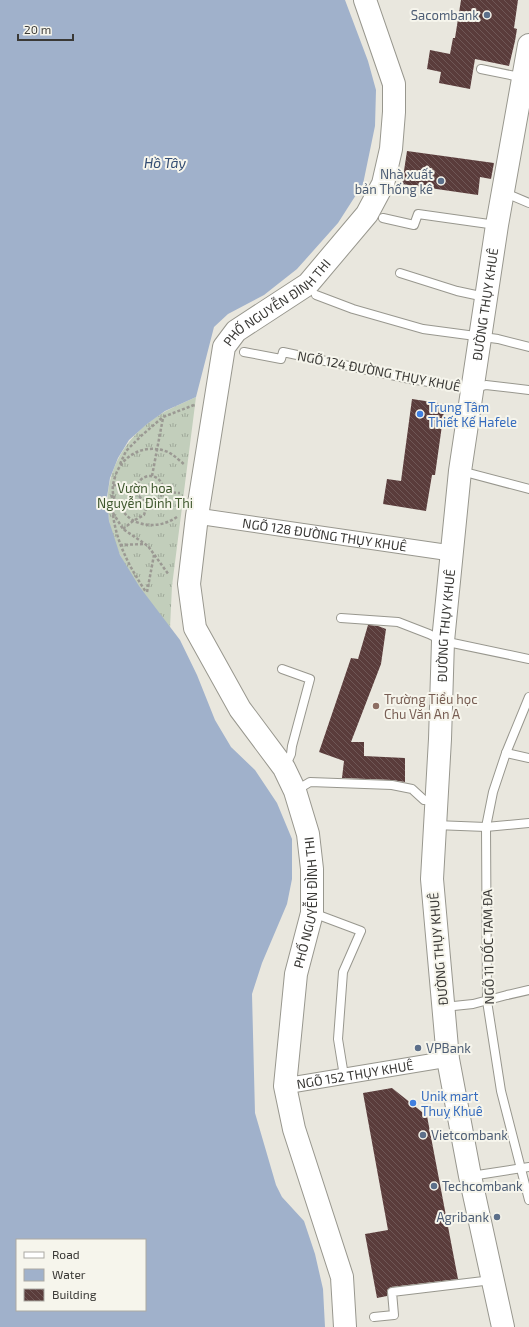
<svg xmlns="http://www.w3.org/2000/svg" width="529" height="1327" viewBox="0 0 529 1327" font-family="'Exo 2',sans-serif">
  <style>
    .grass { fill: url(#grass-tufts) }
    .water { fill: #a0b1cb; fill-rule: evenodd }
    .building { fill: url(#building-back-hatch) }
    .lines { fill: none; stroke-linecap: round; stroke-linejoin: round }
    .lane-casing { stroke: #98978e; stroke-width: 10 }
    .street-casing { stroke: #98978e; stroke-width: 17 }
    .secondary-casing { stroke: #98978e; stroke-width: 24 }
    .path { stroke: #9b9993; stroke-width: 2.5; stroke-dasharray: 3 2; stroke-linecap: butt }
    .lane { stroke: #fff; stroke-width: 8 }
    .street { stroke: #fff; stroke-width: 15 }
    .secondary { stroke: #fff; stroke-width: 22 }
    .service-dot { fill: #5c6f8a; stroke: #f6f5ec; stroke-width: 1.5 }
    .shop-dot { fill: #3f7fe0; stroke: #f6f5ec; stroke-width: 1.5 }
    .education-dot { fill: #8d6e63; stroke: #f6f5ec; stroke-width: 1.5 }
    .labels { text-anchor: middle; stroke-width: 4; stroke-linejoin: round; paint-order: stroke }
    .service-label { font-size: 13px; fill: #4e5e75; stroke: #f6f5ec; text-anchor: end }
    .street-label { font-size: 13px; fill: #3a3936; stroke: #f6f5ec }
    .shop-label { font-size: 13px; fill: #366cbe; stroke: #f6f5ec; text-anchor: start }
    .park-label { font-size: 13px; fill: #3e572d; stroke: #f6f5ec }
    .education-label { font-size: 13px; fill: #785e54; stroke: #f6f5ec; text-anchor: start }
    .water-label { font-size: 14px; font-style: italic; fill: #334d73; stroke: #f6f5ec }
  </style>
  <defs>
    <pattern id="grass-tufts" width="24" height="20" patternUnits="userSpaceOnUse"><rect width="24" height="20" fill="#c2cebb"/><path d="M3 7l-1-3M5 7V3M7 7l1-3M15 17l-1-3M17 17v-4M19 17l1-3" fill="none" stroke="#9fa899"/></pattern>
    <pattern id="building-back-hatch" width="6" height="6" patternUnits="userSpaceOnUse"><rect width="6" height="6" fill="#5a3c3b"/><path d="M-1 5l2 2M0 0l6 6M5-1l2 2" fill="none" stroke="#6f5756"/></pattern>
  </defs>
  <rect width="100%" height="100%" fill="#e9e7de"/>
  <!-- grass -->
  <path class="grass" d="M196 397 172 586 170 628C152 605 132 581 120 555 116 545 110 530 109 520 101 474 126 433 166 411 175 406 186 402 196 397Z"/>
  <!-- water -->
  <path class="water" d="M0 0H345L368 61 376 90 375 126 363 184 338 223 297 269 264 295 228 314 214 327 196 397 165 411 147 424 129 440 118 458 110 478 107 497 109 521 120 555 139 586 180 640 197 675 215 720 231 747 255 770 277 803 292 839V879L287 904 262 963 252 994 255 1113 276 1185 282 1197 304 1221 315 1254 323 1289 325 1327H0ZM17 1240H145V1310H17Z"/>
  <!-- building -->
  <g class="building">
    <polygon points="461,0 518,0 514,28 517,29 515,41 509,66 475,59 470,89 439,83 441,72 427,69 430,50 450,54 453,38 455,38"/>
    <polygon points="407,151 494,163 491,179 480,177 478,195 402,184"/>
    <polygon points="412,399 445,404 435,475 432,475 426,511 383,504 387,479 401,481"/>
    <polygon points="368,625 378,626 386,629 381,664 351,742 364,742 364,756 405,758 405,782 392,780 342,778 344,761 319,752 351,658 358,659"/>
    <polygon points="392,1088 427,1116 458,1279 391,1287 387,1290 387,1296 377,1298 365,1234 388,1230 363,1093"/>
  </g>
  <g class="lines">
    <!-- lane casing -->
    <g class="lane-casing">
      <g id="lane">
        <polyline points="481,69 515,76"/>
        <polyline points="503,192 529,203"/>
        <polyline points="383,218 414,225 418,214 496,225"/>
        <polyline points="400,273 457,291 485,297"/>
        <polyline points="316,295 353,309 423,329 498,339 529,347"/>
        <polyline points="244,352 281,359 283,352 410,379 472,389 486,385 529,390"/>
        <polyline points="461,471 529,489"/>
        <polyline points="341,618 398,622 429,634 443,641 529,659"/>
        <polyline points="282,669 310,679 292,746 291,754 285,767"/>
        <polyline points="529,697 506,753 493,792 486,827 487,1001 501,1091 529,1200"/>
        <polyline points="506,753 529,758"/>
        <polyline points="295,791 310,782 392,785 412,789 424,800 435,801"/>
        <polyline points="435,825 486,827 529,823"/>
        <polyline points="313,913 361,931 343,972 338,1039 344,1076"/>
        <polyline points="444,1007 473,1004 507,995 529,990"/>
        <polyline points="471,1176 529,1167"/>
        <polyline points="374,1317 394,1315 392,1292 492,1280"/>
      </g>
    </g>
    <!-- street casing -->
    <g class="street-casing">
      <g id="street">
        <path id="s1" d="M197 516 451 553"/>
        <path id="s2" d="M285 1086 448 1059"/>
      </g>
    </g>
    <!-- secondary casing -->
    <g class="secondary-casing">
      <g id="secondary">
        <path id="s3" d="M345 1327 342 1277 294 1129 285 1086 296 974 312 913V869L308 834 295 791 284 768 240 709 195 628 189 584 197 516 224 347 236 331 308 284 367 214 383 184 391 149 394 112V84L365 0"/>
        <path id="s4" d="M503 1327 470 1176 448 1059 432 879 440 739 443 641 460 471 497 225 529 45"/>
      </g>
    </g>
    <!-- path -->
    <g class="path">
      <polyline points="120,464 126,451 141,436 163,417 194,405"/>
      <polyline points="152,476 163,418"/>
      <circle cx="150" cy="489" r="13"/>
      <polyline points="113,485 138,488"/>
      <polyline points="163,492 180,493"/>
      <path d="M112 495C111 532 126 562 146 592"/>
      <polyline points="113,513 123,529 148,546 169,575"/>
      <path d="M177 517C165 525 152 527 139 523 130 520 126 515 120 508 112 498 111 489 115 477 122 454 146 443 168 452 174 455 180 461 185 465"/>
      <polyline points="123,529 133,521 144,515 148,502"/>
      <polyline points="120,545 144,544"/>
      <polyline points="147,592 154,555"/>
    </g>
    <!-- lane -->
    <use href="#lane" class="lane"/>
    <!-- street -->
    <use href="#street" class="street"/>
    <!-- secondary -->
    <use href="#secondary" class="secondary"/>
  </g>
  <!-- markers -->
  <g class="service-dot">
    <circle cx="487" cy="15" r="4"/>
    <circle cx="441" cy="181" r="4"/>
    <circle cx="418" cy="1048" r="4"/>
    <circle cx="423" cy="1135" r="4"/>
    <circle cx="434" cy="1186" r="4"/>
    <circle cx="497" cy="1217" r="4"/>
  </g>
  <g class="shop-dot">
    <circle cx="420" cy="414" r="4"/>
    <circle cx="413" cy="1103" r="4"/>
  </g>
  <circle class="education-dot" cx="376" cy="706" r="4"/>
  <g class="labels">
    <!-- service labels -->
    <g class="service-label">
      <text x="479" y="20">Sacombank</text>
      <text x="433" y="179">Nhà xuất<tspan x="433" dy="15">bản Thống kê</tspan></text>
      <text x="426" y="1053" text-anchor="start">VPBank</text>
      <text x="431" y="1140" text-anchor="start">Vietcombank</text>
      <text x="442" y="1191" text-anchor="start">Techcombank</text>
      <text x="489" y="1222">Agribank</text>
    </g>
    <!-- street labels -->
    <g class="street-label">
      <text dy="5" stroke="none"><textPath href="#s3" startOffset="1095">PHỐ NGUYỄN ĐÌNH THI</textPath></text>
      <text dy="5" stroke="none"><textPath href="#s4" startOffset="1032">ĐƯỜNG THỤY KHUÊ</textPath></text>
      <text transform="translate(379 371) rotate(11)" y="5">NGÕ 124 ĐƯỜNG THỤY KHUÊ</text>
      <text dy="5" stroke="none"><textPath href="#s1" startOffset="129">NGÕ 128 ĐƯỜNG THỤY KHUÊ</textPath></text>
      <text dy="5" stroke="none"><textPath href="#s4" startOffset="708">ĐƯỜNG THỤY KHUÊ</textPath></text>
      <text dy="5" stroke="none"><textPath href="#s3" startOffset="435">PHỐ NGUYỄN ĐÌNH THI</textPath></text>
      <text transform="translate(488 947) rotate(-91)" y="5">NGÕ 11 DỐC TAM ĐA</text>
      <text transform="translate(438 949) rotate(-95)" y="5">ĐƯỜNG THỤY KHUÊ</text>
      <text dy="5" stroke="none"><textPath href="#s2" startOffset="71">NGÕ 152 THỤY KHUÊ</textPath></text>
    </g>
    <!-- shop labels -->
    <g class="shop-label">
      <text x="428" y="412">Trung Tâm<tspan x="428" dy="15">Thiết Kế Hafele</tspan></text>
      <text x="421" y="1101">Unik mart<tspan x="421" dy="15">Thuỵ Khuê</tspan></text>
    </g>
    <!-- park labels -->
    <g class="park-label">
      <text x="145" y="493">Vườn hoa<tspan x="145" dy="15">Nguyễn Đình Thi</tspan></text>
    </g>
    <!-- education labels -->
    <g class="education-label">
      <text x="384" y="704">Trường Tiểu học<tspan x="384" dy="15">Chu Văn An A</tspan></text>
    </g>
    <!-- water labels -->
    <g class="water-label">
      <text x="165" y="168">Hồ Tây</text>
    </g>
  </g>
  <!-- legend -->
  <rect x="16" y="1239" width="130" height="72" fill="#f6f5ec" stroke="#abaaa3"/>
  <rect x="24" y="1252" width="20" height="6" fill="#ffffff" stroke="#abaaa3"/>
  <text x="52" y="1259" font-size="12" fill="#3a3936">Road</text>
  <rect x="24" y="1269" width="20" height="12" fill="#a0b1cb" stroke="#abaaa3"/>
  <text x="52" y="1279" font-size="12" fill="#3a3936">Water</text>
  <rect x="24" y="1289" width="20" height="12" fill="url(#building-back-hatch)" stroke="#abaaa3"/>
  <text x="52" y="1299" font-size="12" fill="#3a3936">Building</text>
  <!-- scale -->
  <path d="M18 34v6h55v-6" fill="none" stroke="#3a3936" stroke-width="2"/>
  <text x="24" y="34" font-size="12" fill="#3a3936" stroke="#f6f5ec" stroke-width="3" paint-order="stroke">20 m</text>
</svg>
